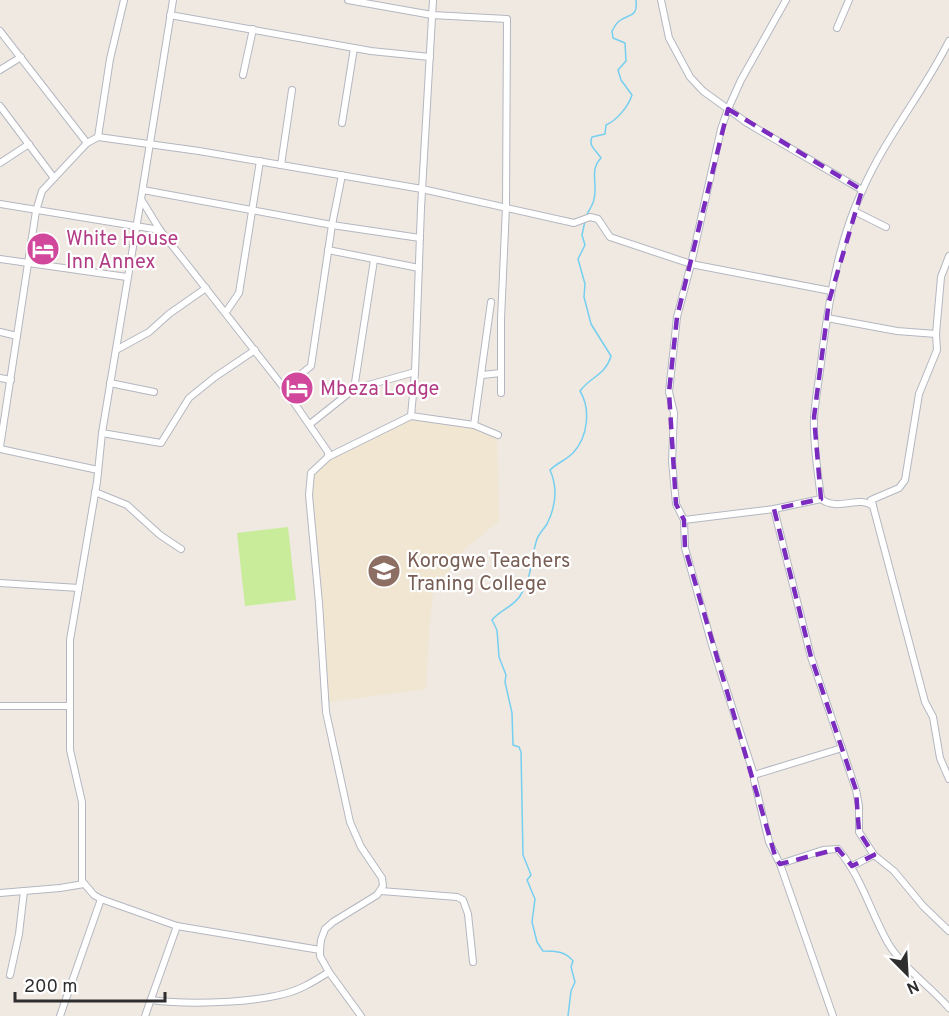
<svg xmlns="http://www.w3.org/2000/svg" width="949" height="1016" viewBox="0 0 949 1016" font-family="Overpass,sans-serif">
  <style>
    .education { fill: #f0e6d1 }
    .pitch { fill: #c9ec9a }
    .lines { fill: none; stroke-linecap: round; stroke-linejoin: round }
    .stream { stroke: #75cff0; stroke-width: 1.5 }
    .minor-casing { stroke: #b4b7c1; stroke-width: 8 }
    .minor { stroke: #fff; stroke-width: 6 }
    .marked { fill: none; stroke: #7b2cbf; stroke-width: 4.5; stroke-dasharray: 12 8; stroke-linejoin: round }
    .labels { text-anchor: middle; stroke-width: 4.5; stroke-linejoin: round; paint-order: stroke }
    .hotel-label { font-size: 20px; fill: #b23c85; stroke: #fff; text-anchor: start }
    .education-label { font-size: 20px; fill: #785e54; stroke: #fff; text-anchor: start }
  </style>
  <rect width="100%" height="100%" fill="#efe9e1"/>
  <!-- education -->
  <polygon class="education" points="412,419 473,428 497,437 499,521 465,549 433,592 429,634 426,689 329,702 323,602 312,495 314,475 331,459"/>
  <!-- pitch -->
  <polygon class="pitch" points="288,527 296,600 245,606 237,533"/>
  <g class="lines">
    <!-- stream -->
    <g class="stream">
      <path d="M586 217C588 210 593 206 594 199 598 184 589 170 601 158 596 150 588 146 592 137L605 134 606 125C617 120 628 107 632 95L621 80 618 70 626 61 625 43 613 38 612 31C614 28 615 25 618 22 628 13 638 19 636 0"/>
      <path d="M568 1016 571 991 575 982 571 967 573 961C565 951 555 951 543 951L537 942 532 922 535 899 527 880 531 875 523 855 521 752 519 747 513 745 512 713 505 682 506 675 499 657 497 630 492 620C500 610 513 607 520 596 533 576 530 560 537 539 539 533 544 529 547 524 556 506 558 488 550 470 557 463 566 460 573 453 588 437 591 409 580 391 591 376 605 376 611 356L591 324 584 297 585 284 578 259 585 245 582 235 585 221"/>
    </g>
    <!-- minor casing -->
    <g class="minor-casing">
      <g id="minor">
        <polyline points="173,0 141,199 160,230 284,388 328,452 328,457 311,473 309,495 319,603 326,712 350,822 361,847 382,878 383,886 377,895 333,922 325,929 321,940 320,950 320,956 329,972 361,1016"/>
        <polyline points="348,0 432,15 507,19 506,207 501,319 501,393"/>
        <polyline points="661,0 669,38 690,77 703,91 728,109 741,80 786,0"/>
        <polyline points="170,15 371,51 430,57"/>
        <polyline points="837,28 849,0"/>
        <polyline points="0,31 87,143"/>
        <path d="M949 41C923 93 885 138 862 191 837 245 828 305 821 363 819 381 815 400 814 418 813 445 818 472 821 499 839 512 858 495 873 506L925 702 933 717 940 758 949 779"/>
        <polyline points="0,70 21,57"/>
        <polyline points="243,75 253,29"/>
        <polyline points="0,106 54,178"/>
        <polyline points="342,123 354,48"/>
        <polyline points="98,137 110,59 124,0"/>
        <polyline points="0,163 29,144"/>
        <polyline points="281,165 292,90"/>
        <polyline points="143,190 332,225 420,238"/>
        <polyline points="141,199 102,433 97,482 70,640 70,750 82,802 82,881 94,895 101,899 177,926 320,950"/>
        <polyline points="0,204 160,230"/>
        <polyline points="854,211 886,227"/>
        <polyline points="328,250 419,268"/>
        <polyline points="0,259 127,277"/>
        <polyline points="226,312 239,293 260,161"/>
        <polyline points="827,318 897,331 936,334"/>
        <polyline points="0,332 17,336"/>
        <polyline points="116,350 149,332 169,314 206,288"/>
        <polyline points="482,375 501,373"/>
        <polyline points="0,378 11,380"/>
        <polyline points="110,383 154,392"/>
        <polyline points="284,388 311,366 332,225 342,175"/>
        <polyline points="354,389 374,260"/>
        <polyline points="411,416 415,372 421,208 433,0"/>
        <polyline points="310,424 354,389 415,372"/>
        <polyline points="474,425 491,302"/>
        <polyline points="102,433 161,443 189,398 215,377 255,350"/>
        <polyline points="0,447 36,211 42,191 87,143 98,137 199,151 422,189 574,223 590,217 598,219 610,237 691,264 831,291"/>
        <polyline points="0,449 98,470"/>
        <polyline points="328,457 411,416 474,425 498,435"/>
        <polyline points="95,492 127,505 160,535 181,549"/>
        <polyline points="873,505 871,500 899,488 905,480 919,394 937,350 936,334 941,277 949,256"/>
        <polyline points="774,509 811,657 856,790 859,806 859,832 874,855 894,871 923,906 949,931"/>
        <polyline points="684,520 774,509 821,499"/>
        <polyline points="0,583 79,588"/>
        <polyline points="0,706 70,706"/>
        <polyline points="754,775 842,748"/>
        <path d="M780 864 823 850 838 849C862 878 870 911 888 943 903 968 930 986 949 1008"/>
        <polyline points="852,866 874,855"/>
        <polyline points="381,891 457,897 463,900 468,914 473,962"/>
        <polyline points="0,893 60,888 84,884"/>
        <polyline points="10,975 19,934 24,891"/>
        <path d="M151 1000C189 1005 271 1004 305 986 313 982 321 977 329 972"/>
        <polyline points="60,1016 101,899"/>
        <polyline points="145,1016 177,926"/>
        <polyline points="833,1016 780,864 769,842 754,780 754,775 712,645 685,548 684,520 676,504 672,461 674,413 669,392 677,317 691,264 721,129 728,109 747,123 862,190"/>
      </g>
    </g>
    <!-- minor -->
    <use href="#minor" class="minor"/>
  </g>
  <!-- marked area -->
  <path class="marked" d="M728 109 862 190 829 301 814 417 821 499 774 509 811 657 856 790 859 832 874 855 852 866 838 849 780 864 776 859 685 548 684 520 676 504 669 392 677 317Z"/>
  <!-- icons -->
  <defs>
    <g id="hotel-disc" transform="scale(1.725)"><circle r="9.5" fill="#d1479c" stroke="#fff"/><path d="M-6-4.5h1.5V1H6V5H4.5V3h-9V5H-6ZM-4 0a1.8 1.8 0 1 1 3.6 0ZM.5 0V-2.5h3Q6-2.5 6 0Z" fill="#fff"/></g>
    <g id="university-disc" transform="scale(1.725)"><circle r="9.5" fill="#8d6e63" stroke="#fff"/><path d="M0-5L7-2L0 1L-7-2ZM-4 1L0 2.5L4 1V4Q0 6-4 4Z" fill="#fff"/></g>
  </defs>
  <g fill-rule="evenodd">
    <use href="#hotel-disc" x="43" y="249"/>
    <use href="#hotel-disc" x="297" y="388"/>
    <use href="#university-disc" x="384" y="571"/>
  </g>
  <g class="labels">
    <!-- hotel labels -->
    <g class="hotel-label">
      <text x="66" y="245">White House<tspan x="66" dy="23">Inn Annex</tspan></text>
      <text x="320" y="395">Mbeza Lodge</text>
    </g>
    <!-- education labels -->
    <g class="education-label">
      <text x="407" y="567">Korogwe Teachers<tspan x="407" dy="23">Traning College</tspan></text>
    </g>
  </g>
  <!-- north arrow -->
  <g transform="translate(907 974) rotate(156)" stroke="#ffffff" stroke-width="4.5" paint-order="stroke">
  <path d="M0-4.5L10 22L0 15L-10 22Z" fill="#2e2e2e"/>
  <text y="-9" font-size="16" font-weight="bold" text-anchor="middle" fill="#2e2e2e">N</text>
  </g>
  <!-- scale -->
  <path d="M15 992v9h150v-9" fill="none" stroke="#2e2e2e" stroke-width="3"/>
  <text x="24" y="992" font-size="18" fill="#2e2e2e" stroke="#ffffff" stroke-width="4.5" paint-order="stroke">200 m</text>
</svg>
